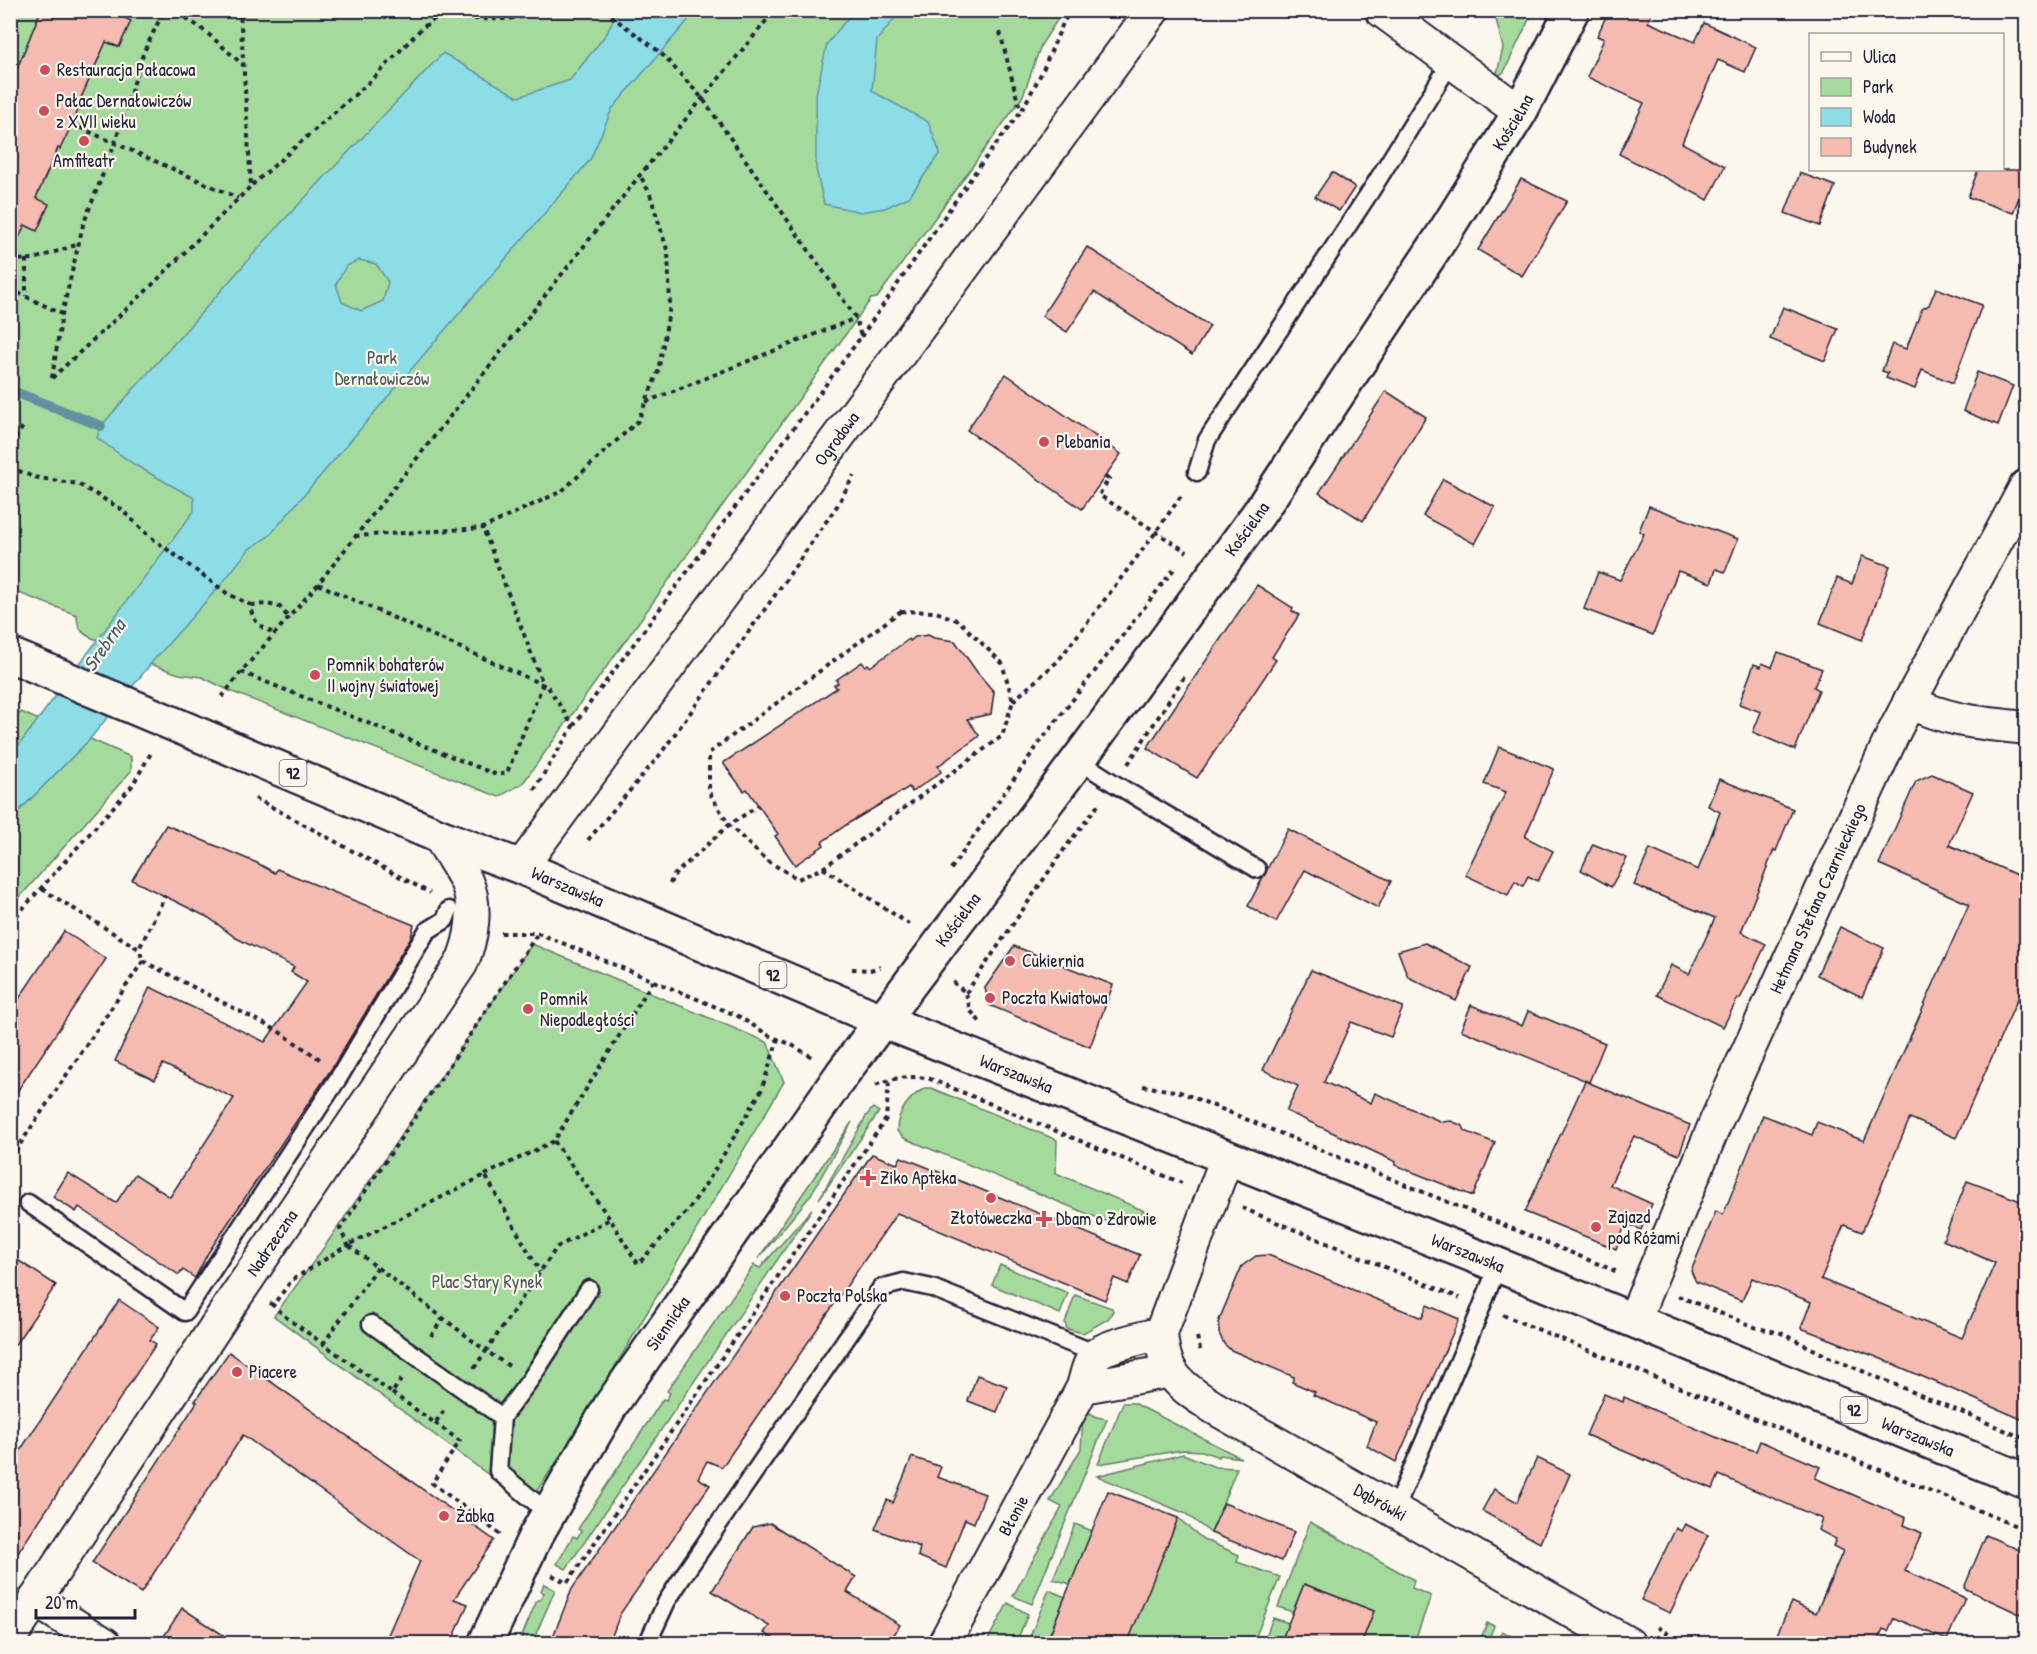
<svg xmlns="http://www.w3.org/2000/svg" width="2037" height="1654" viewBox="0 0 2037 1654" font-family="'Patrick Hand',sans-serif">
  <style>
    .green { fill: #a5da9d; stroke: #647e6c; stroke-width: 1.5 }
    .water { fill: #8cdde6; stroke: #6292a2; stroke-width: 1.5; fill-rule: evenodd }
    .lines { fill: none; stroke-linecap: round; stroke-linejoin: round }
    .stream { stroke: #6292a2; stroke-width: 10 }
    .building { fill: #f5bab0; stroke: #22223b; stroke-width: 1.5 }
    .lane-casing { stroke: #22223b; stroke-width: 21 }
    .street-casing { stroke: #22223b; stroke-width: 36 }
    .secondary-casing { stroke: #22223b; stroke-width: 38 }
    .primary-casing { stroke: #22223b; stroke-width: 38 }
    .path { stroke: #22223b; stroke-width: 4; stroke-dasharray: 4.5 4.5; stroke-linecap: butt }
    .lane { stroke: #fbf7ec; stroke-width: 16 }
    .street { stroke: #fbf7ec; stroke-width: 32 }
    .secondary { stroke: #fbf7ec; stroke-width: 33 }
    .primary { stroke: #fbf7ec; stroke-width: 33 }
    .poi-dot { fill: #d1495b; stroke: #fbf7ec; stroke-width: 2 }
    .labels { text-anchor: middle; stroke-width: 4.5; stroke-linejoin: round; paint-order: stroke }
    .shield { fill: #fbf7ec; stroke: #636270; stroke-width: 1.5 }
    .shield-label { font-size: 16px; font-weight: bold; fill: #22223b }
    .poi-label { font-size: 18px; fill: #22223b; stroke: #fbf7ec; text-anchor: start }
    .street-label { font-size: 18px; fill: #22223b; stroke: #fbf7ec }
    .park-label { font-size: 18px; fill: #495958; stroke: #fbf7ec }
    .water-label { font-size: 20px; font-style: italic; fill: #425a6e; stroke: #fbf7ec }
  </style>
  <rect width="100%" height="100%" fill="#fbf7ec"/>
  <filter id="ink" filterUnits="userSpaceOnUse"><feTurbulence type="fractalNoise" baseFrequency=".0167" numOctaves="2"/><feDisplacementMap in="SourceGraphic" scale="12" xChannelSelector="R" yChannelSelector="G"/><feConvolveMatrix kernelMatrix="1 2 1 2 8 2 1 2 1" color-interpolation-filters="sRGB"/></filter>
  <g filter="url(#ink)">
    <!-- green -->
    <g class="green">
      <path d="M10 11H1063L1041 45 1024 93 1021 99 877 298 871 299 856 320 523 783 499 797 230 691 202 677 179 674 150 664 157 655 106 629 98 640C84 636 77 630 77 615L11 590Z"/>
      <polygon points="1494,11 1533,11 1504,72 1496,77 1503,48"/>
      <polygon points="21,712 39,720 11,757 11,724"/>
      <polygon points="90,739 131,757 131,771 11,907 11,819"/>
      <polygon points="532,944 767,1042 784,1082 572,1439 528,1504 274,1316 325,1246"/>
      <path d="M925 1088H931L1057 1140 1056 1173 1147 1212 1105 1221 904 1138 897 1131C897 1112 909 1097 925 1088Z"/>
      <polygon points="873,1108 879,1112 819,1199 867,1115"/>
      <polygon points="852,1122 810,1196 758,1259"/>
      <polygon points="812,1209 566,1569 557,1564 573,1536 577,1538 581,1531 578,1529 663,1399 666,1400 670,1393 667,1391 754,1265 760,1268"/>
      <polygon points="1000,1265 1068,1293 1060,1314 992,1285"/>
      <polygon points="1075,1295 1112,1308 1113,1311 1108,1319 1083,1333 1067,1329 1065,1323"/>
      <polygon points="1123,1403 1134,1403 1241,1458 1220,1455 1219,1457 1202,1451 1183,1450 1098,1464"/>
      <polygon points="1086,1411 1097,1417 1107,1419 1032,1604 1013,1596 1062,1507 1050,1501 1081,1449 1083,1418"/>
      <polygon points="1183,1454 1215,1467 1237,1468 1211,1533 1186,1514 1097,1476"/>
      <polygon points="1178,1518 1203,1539 1239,1555 1237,1562 1280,1577 1253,1643 1127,1643"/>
      <polygon points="1310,1522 1414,1580 1412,1588 1431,1596 1414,1643 1361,1643 1374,1611 1304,1584 1293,1612 1278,1607"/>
      <polygon points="1075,1524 1092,1531 1071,1584 1053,1579"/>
      <polygon points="544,1584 555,1590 532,1643 519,1643 537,1600 540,1600 544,1593 541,1591"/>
      <polygon points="1049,1590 1065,1597 1046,1643 1027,1644"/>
      <polygon points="1008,1603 1028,1614 1016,1643 986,1643"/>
      <polygon points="1273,1618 1289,1623 1280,1643 1263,1644"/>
      <polygon points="1487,1623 1494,1626 1487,1643 1479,1643"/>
      <polygon points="1502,1631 1524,1643 1496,1643"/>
    </g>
    <!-- water -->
    <g class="water">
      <polygon points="854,10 901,11 877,40 872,91 928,122 940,153 909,197 885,208 861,212 824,204 816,169 816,94 827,44"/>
      <path d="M620 11H696L612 109 590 160 269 536 249 549 224 581 153 661 90 739 11 819 10 757 194 511V498L135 465 97 438 101 426 281 223 443 53 518 97 570 80 607 33 614 18ZM359 260 376 264 388 282 383 301 361 311 342 302 336 284 346 266Z"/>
    </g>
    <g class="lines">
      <!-- stream -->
      <polyline class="stream" points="10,390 101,426"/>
    </g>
    <!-- building -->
    <g class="building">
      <polygon points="41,10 108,10 131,21 119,47 106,42 81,98 83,99 72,124 60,149 58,148 36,198 49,204 37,231 25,225 10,257 10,86"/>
      <polygon points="1609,10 1653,10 1648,22 1695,42 1704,23 1756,47 1745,72 1718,60 1682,143 1725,166 1708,200 1619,154 1644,103 1587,77 1604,39 1597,36"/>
      <polygon points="1978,170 2026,170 2026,179 2013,213 1968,197"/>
      <polygon points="1332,172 1355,187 1339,211 1315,197"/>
      <polygon points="1800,173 1835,186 1820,226 1785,213"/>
      <polygon points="1521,179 1567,201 1522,276 1478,250"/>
      <polygon points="1087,247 1210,326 1192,355 1094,292 1067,332 1042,316"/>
      <polygon points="1936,288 1982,305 1953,383 1922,370 1915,389 1886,378 1888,373 1882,371 1892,344 1906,349 1922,309 1929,305"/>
      <polygon points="1783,307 1838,329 1825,361 1770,339"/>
      <polygon points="1977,372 2013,386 1998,425 1963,411"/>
      <polygon points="1006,374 1121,454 1082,509 967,430"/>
      <polygon points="1386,391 1426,417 1363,521 1319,493"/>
      <polygon points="1443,479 1495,507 1475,544 1423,516"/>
      <polygon points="1649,506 1738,539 1725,572 1716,569 1711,583 1678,571 1653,635 1584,609 1598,572 1620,580 1644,534 1639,531"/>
      <polygon points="1862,556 1890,566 1862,640 1820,623 1837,578 1852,584"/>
      <polygon points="1257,585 1293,608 1292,611 1299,615 1272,657 1276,660 1197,778 1147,748"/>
      <polygon points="928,635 934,638 955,641 977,672 994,692 991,714 967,719 979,735 978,737 938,766 941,772 912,792 909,787 849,823 822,842 824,845 795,865 775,836 778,834 747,789 744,791 723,763 837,688 834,685 838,683 836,680 862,662 865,666 868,664 870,667 909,639 910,641 915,637"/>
      <polygon points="1778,652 1822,669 1814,687 1819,690 1795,750 1753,732 1761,712 1739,704 1754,664 1761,667 1762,663 1772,667"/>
      <polygon points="1499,747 1554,769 1525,837 1553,851 1538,881 1528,876 1523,886 1515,881 1508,895 1465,875 1506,792 1484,784"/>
      <polygon points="1932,774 1973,792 1949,845 2026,879 2026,980 1956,1138 1910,1118 1862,1232 1844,1225 1821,1279 1962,1338 1995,1263 1943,1240 1967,1181 2026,1203 2026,1421 1879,1358 1801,1328 1811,1302 1752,1278 1742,1301 1696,1282 1691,1271 1716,1211 1723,1215 1763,1115 1812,1135 1817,1122 1864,1141 1969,904 1879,864 1916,781"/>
      <polygon points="1719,779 1793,809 1776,851 1774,850 1741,932 1766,944 1740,999 1738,998 1723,1027 1657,995 1671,965 1689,974 1715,918 1634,885 1650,849 1698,870 1720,812 1708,806"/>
      <polygon points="166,825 257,863 275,873 277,869 414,925 411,937 332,1068 208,1253 195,1278 183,1270 179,1275 79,1207 76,1212 53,1197 68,1173 116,1203 135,1174 170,1197 234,1098 163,1064 155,1080 115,1061 150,987 265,1042 307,982 291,972 294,967 236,938 209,918 132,880"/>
      <polygon points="1288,829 1391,881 1378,908 1305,870 1276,922 1248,906"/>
      <polygon points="1593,844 1627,858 1611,887 1581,870"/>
      <polygon points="1840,927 1884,948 1862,997 1817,975"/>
      <polygon points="64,931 106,959 10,1102 10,1012"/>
      <polygon points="1425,943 1472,967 1456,1001 1408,977 1398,951"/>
      <polygon points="1014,946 1113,985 1090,1047 989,1005 985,988"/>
      <polygon points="1311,970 1403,1007 1391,1037 1351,1022 1324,1082 1371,1103 1375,1093 1442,1122 1451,1121 1463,1126 1465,1131 1495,1143 1473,1196 1395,1165 1396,1162 1286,1111 1298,1086 1263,1070"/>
      <polygon points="1471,1005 1522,1026 1528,1011 1605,1043 1589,1082 1461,1030"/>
      <polygon points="1585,1081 1690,1125 1679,1155 1634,1136 1610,1185 1652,1204 1641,1230 1626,1223 1616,1249 1525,1212"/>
      <polygon points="872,1154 897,1164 901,1157 924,1166 1140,1255 1128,1284 1114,1278 1105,1300 897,1213 722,1467 707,1461 698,1478 710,1485 620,1614 609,1644 550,1644 572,1589"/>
      <polygon points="10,1255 56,1285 10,1352"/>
      <polygon points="1268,1255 1422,1318 1427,1305 1459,1319 1396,1462 1367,1446 1376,1422 1313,1395 1315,1392 1292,1382 1294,1377 1231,1350 1224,1344 1219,1333 1219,1320 1242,1266 1256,1256"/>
      <polygon points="119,1300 159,1327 150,1340 156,1344 10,1565 10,1466"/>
      <polygon points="229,1352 494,1540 454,1599 468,1604 451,1644 384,1644 420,1561 243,1435 141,1593 92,1563 197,1402 195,1401"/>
      <polygon points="977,1375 1007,1386 997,1412 968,1401"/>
      <polygon points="1604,1394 1623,1402 1624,1397 1727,1442 1756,1451 1760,1441 1820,1467 1815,1478 1906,1518 1904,1525 1922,1533 1905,1571 1965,1598 1947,1640 1894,1618 1888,1631 1883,1629 1876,1644 1773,1644 1791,1602 1816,1613 1843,1551 1833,1546 1836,1539 1818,1530 1822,1519 1719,1475 1713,1489 1586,1435"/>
      <polygon points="912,1457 941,1467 937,1477 985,1494 974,1523 965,1519 946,1568 918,1556 920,1547 875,1529 887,1500 893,1503"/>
      <polygon points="1537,1458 1570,1474 1540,1543 1482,1511 1494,1489 1517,1502"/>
      <polygon points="1108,1491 1178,1518 1127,1644 1046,1644"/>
      <polygon points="1224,1503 1294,1532 1282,1561 1211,1533"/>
      <polygon points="770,1523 856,1577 847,1592 900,1625 888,1644 782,1644 764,1633 769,1626 712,1591 753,1527"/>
      <polygon points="1685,1524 1708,1535 1670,1613 1641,1600 1676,1528 1681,1531"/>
      <polygon points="1986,1535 2026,1553 2026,1617 1964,1588"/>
      <polygon points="1304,1584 1374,1611 1361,1644 1280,1644"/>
      <polygon points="182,1608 237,1644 159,1644"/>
    </g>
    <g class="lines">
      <!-- lane casing -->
      <g class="lane-casing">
        <g id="lane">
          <polyline points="1197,472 1207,440 1372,189 1451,62"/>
          <polyline points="1078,760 1115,784 1257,869"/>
          <polyline points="28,1203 185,1312 341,1074 427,931 445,920 449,910"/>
          <polyline points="371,1324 502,1417"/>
          <polyline points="1395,1509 1476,1321 1498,1265"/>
          <polyline points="548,1513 498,1471 502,1417 530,1380 589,1289"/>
          <polyline points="647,1644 667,1601 687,1570 881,1288 904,1282 932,1288 1097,1354"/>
        </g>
      </g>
      <!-- street casing -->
      <g class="street-casing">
        <g id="street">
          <polyline points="1381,10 1520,112"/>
          <path d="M1909 702C1950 722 1983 723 2026 728"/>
          <path id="s1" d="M521 867 1153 10"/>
          <path id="s2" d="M1227 1157 1161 1333C1164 1375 1179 1385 1213 1407L1629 1644"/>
          <path id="s3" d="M1634 1320 1717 1119 1893 734C1936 650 1982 569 2026 486"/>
          <polyline points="1083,1387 1171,1371"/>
          <polyline points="35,1600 105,1644"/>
          <path id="s4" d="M10 1638 232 1302 461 964C472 940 478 906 466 881 458 865 448 851 439 836"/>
          <path id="s5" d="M944 1644 1083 1387C1086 1377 1088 1363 1096 1355 1104 1346 1147 1337 1161 1333"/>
        </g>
      </g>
      <!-- secondary casing -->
      <g class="secondary-casing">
        <g id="secondary">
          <path id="s6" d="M485 1644 535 1537 611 1405 842 1074 1088 747 1259 513 1441 238 1520 112 1572 10"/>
        </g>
      </g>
      <!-- primary casing -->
      <g class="primary-casing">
        <g id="primary">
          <path id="s7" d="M10 655 439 836 521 867 883 1021 1498 1265 2026 1481"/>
        </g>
      </g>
      <!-- path -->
      <g class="path">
        <path d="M170 10C201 24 218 43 243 65"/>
        <polyline points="1000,32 1018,102 1022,110"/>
        <polyline points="72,124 238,198"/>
        <path d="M252 185 375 77 421 29 440 15C483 21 512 22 554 10"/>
        <polyline points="26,259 26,296"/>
        <polyline points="10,260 34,259 79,244"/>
        <polyline points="10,289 62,314"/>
        <polyline points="861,337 978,168 1022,110 1042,72 1064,21 1072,10"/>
        <polyline points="52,378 146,291 251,186 240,10"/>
        <polyline points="52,378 62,314 83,225 115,143 143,54 164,10"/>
        <polyline points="646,402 856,318"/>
        <polyline points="10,446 24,425"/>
        <path d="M10 467 33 477 78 484 121 509 149 536 228 594 251 605C250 620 262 629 275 633"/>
        <polyline points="1105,477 1109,479 1099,495 1187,552"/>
        <polyline points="355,536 483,528 562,491 638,421 658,372 670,306 668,253 650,194 640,175"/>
        <polyline points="318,584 548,687 573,726 534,790"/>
        <polyline points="251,605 267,604 280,607 288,617"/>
        <polygon points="901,611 936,612 959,621 1002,663 1013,701 1002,736 823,868 798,879 766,860 729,825 709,792 709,753"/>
        <polyline points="241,672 497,775 507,773 543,684 483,528"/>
        <polyline points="222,697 241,672 318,584 640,175 775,10"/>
        <polyline points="1013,701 1058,661 1156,532 1183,493"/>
        <polyline points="573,726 861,337 856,318 703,99 660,52 603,10"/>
        <polyline points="1128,764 1186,674"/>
        <polyline points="255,798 430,893"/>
        <polyline points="588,840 659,756 778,591 837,506 854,475"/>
        <polyline points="823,868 912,926"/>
        <polyline points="951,869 1037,746 1174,569"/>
        <polyline points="670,884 673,876 729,825 758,806"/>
        <polyline points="42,889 139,949 165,896"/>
        <polyline points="10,923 132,786 151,753"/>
        <polyline points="501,933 538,933 738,1016 770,1036 790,1044 814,1058"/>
        <polyline points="143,961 278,1031 321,1060"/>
        <polyline points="852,969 870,970 880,967"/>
        <polyline points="953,982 966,993 970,1010 980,1022"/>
        <polyline points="966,993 1065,848 1099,804"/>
        <path d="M876 1085C894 1077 909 1076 928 1078L1182 1183"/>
        <polyline points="1143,1086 1180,1092 1618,1272"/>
        <polyline points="554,1141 610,1219"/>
        <polyline points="10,1159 143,961 139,949"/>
        <polyline points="485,1175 554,1141 653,981"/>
        <polyline points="1242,1208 1460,1298"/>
        <polyline points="1678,1296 1757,1328 1781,1333 1831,1358 2026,1439"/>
        <polyline points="270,1303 273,1305 292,1280 348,1245 340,1229 538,933"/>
        <polyline points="271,1305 273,1305 287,1318 392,1393 403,1377"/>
        <polyline points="1503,1315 2026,1530"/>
        <polyline points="431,1336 443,1318"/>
        <polyline points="1197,1337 1201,1353"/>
        <polyline points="323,1344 377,1268"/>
        <polyline points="509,1366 486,1351 557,1247 610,1219 638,1264 689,1209 711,1176 761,1091 778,1039"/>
        <polyline points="474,1368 486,1351 348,1245 485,1175 540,1272"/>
        <polyline points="392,1393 435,1423 446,1408"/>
        <polyline points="435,1423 460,1441 432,1483 501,1535"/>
        <polyline points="552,1575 567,1583 886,1119 889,1080"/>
        <polyline points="1657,1627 1685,1644"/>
      </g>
      <!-- lane -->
      <use href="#lane" class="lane"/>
      <!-- street -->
      <use href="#street" class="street"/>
      <!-- secondary -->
      <use href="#secondary" class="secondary"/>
      <!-- primary -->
      <use href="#primary" class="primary"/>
    </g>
  </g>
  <!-- markers -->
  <g class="poi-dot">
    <circle cx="45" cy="70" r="6"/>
    <circle cx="44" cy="111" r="6"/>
    <circle cx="84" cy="141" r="6"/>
    <circle cx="1044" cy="442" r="6"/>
    <circle cx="315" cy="675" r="6"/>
    <circle cx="1010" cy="961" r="6"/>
    <circle cx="990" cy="998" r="6"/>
    <circle cx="528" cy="1009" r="6"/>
    <path d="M865 1169h6v6h6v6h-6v6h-6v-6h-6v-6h6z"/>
    <circle cx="991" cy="1198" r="6"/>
    <path d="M1041 1210h6v6h6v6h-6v6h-6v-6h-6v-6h6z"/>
    <circle cx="1596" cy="1227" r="6"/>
    <circle cx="785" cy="1296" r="6"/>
    <circle cx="237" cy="1372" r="6"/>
    <circle cx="444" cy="1516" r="6"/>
  </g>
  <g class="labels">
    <!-- shield labels -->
    <g class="shield">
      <rect x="279.5" y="760" width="27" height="26" rx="4.5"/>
      <rect x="759.5" y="962" width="27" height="26" rx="4.5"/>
      <rect x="1840.5" y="1397" width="27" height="26" rx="4.5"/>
    </g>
    <g class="shield-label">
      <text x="293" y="779">92</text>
      <text x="773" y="981">92</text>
      <text x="1854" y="1416">92</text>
    </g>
    <!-- poi labels -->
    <g class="poi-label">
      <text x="57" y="76">Restauracja Pałacowa</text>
      <text x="56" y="107">Pałac Dernałowiczów<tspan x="56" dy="21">z XVII wieku</tspan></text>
      <text x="84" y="167" text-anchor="middle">Amfiteatr</text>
      <text x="1056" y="448">Plebania</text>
      <text x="327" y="671">Pomnik bohaterów<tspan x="327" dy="21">II wojny światowej</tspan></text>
      <text x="1022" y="967">Cukiernia</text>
      <text x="1002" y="1004">Poczta Kwiatowa</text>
      <text x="540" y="1005">Pomnik<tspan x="540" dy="21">Niepodległości</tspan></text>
      <text x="880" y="1184">Ziko Apteka</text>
      <text x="1608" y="1223">Zajazd<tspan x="1608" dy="21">pod Różami</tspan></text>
      <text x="991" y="1224" text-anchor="middle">Złotóweczka</text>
      <text x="1056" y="1225">Dbam o Zdrowie</text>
      <text x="797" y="1302">Poczta Polska</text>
      <text x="249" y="1378">Piacere</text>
      <text x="456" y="1522">Żabka</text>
    </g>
    <!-- street labels -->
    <g class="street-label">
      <text dy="6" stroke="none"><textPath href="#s6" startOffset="1839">Kościelna</textPath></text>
      <text dy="6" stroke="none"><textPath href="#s1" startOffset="532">Ogrodowa</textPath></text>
      <text dy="6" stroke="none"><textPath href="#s6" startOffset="1353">Kościelna</textPath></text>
      <text dy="6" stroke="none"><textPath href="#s7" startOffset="604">Warszawska</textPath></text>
      <text dy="6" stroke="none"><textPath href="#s3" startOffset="460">Hetmana Stefana Czarnieckiego</textPath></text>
      <text dy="6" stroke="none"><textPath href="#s6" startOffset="867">Kościelna</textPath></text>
      <text dy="6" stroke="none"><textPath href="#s7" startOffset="1090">Warszawska</textPath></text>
      <text dy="6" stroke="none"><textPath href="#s4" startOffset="474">Nadrzeczna</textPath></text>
      <text dy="6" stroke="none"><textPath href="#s7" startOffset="1576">Warszawska</textPath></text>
      <text dy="6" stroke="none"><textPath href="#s6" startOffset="370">Siennicka</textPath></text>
      <text dy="6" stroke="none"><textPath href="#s7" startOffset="2062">Warszawska</textPath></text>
      <text dy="6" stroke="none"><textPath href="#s2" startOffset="476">Dąbrówki</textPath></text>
      <text dy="6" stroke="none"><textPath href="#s5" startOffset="146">Błonie</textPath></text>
    </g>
    <!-- park labels -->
    <g class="park-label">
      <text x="382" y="364">Park<tspan x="382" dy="21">Dernałowiczów</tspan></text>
      <text x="487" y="1288">Plac Stary Rynek</text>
    </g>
    <!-- water labels -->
    <g class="water-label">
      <text transform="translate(104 645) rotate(-55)" y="7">Srebrna</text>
    </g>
  </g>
  <!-- margin -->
  <rect width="2037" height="1654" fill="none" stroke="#fbf7ec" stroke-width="36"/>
  <rect x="18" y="18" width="2001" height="1618" fill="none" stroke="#22223b" stroke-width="2" filter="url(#ink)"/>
  <!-- legend -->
  <rect x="1809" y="33" width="195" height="138" fill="#fbf7ec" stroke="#a4a2a5" stroke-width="1.5"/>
  <rect x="1821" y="52" width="30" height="9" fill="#fbf7ec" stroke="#a4a2a5" stroke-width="1.5"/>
  <text x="1863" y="63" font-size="18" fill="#22223b">Ulica</text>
  <rect x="1821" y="78" width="30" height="18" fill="#a5da9d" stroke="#a4a2a5" stroke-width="1.5"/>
  <text x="1863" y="93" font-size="18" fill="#22223b">Park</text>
  <rect x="1821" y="108" width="30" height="18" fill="#8cdde6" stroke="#a4a2a5" stroke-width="1.5"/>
  <text x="1863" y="123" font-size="18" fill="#22223b">Woda</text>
  <rect x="1821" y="138" width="30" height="18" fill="#f5bab0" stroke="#a4a2a5" stroke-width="1.5"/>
  <text x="1863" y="153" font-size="18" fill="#22223b">Budynek</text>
  <!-- scale -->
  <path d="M36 1609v9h99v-9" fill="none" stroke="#22223b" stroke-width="3"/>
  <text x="45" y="1609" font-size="18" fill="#22223b" stroke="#fbf7ec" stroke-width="4.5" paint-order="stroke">20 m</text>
</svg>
